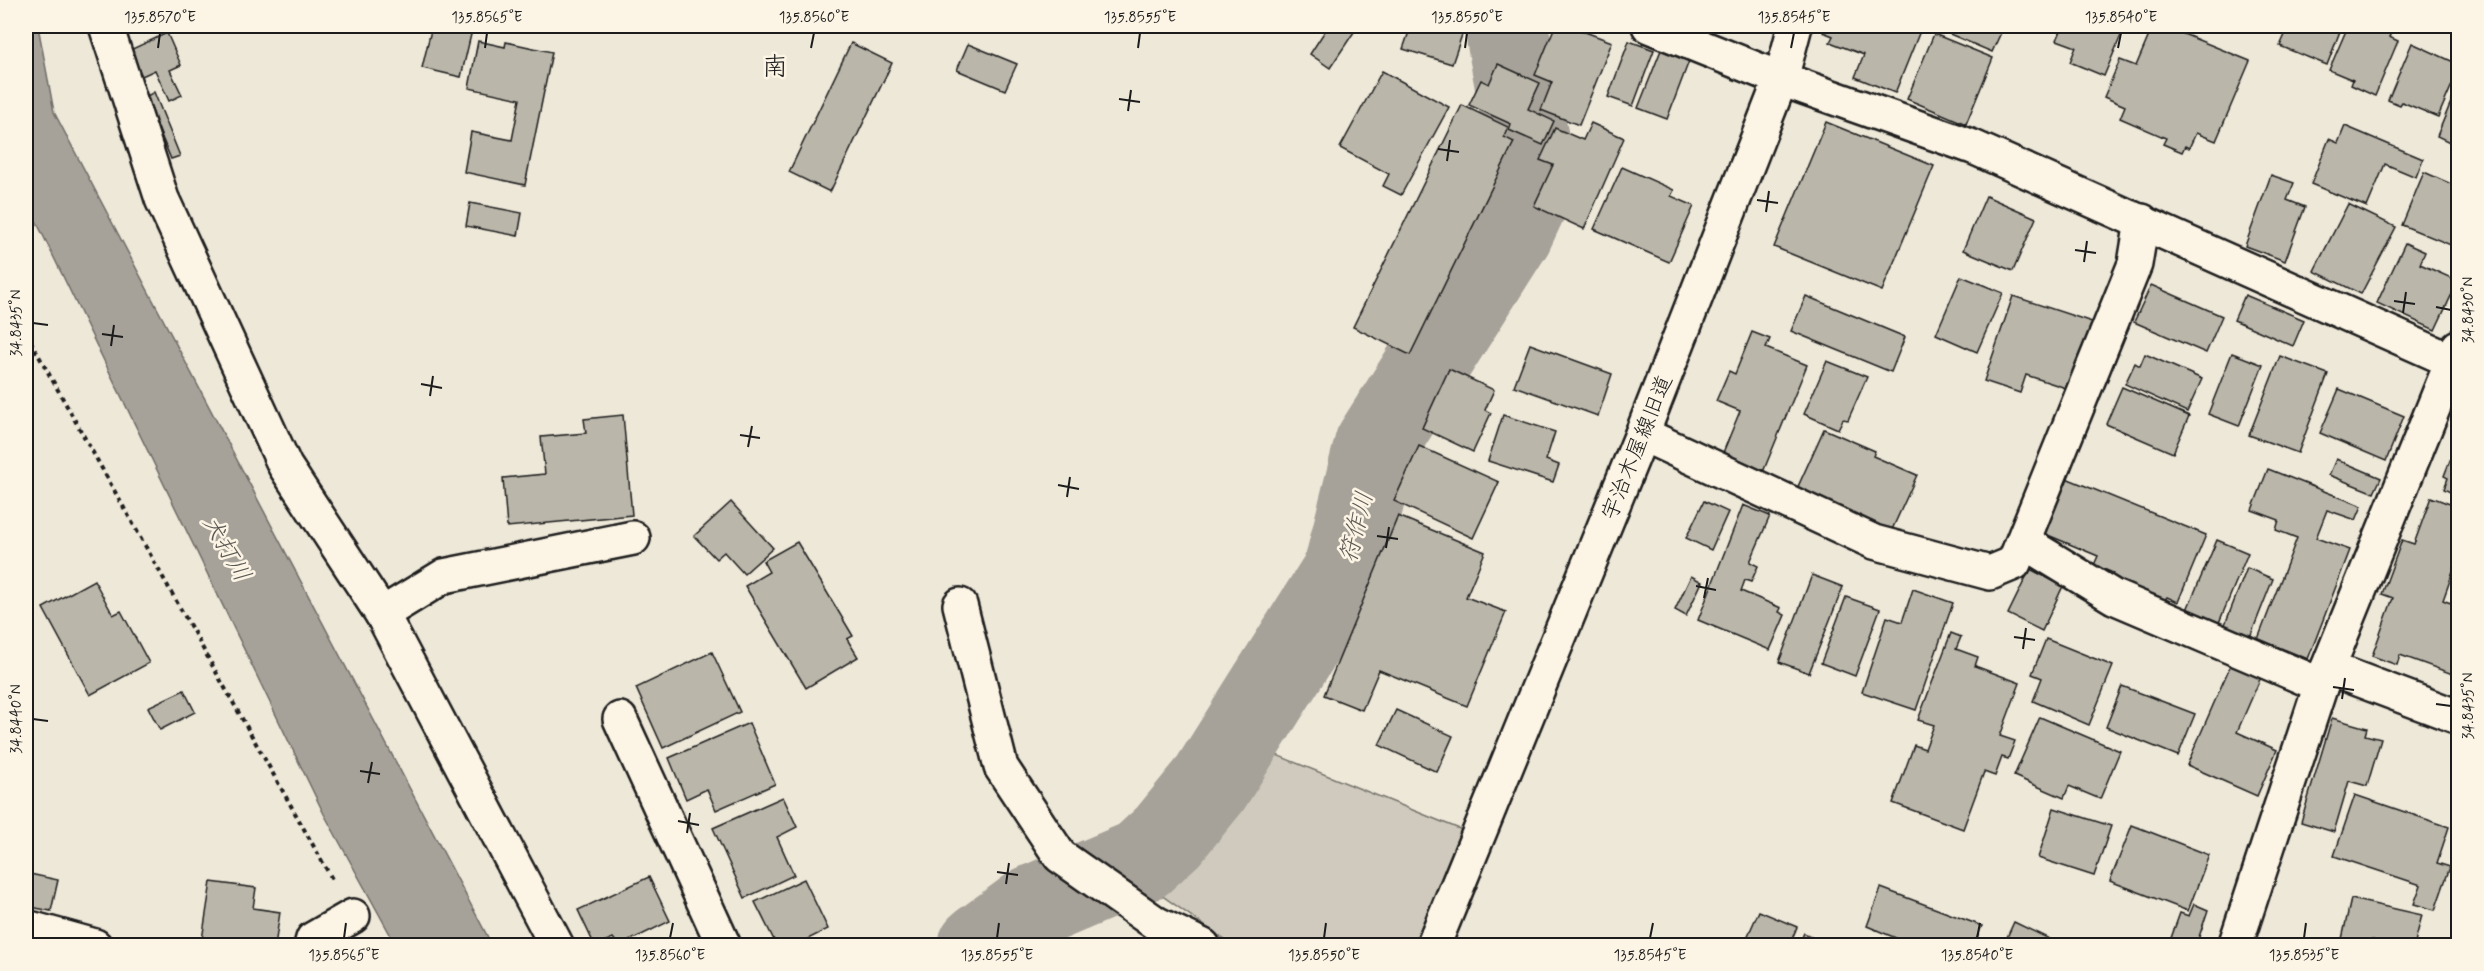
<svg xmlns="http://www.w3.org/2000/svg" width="2484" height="971" viewBox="0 0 2484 971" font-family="Mynerve,'Klee One',sans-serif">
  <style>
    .green { fill: #cfcabd; stroke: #76736c; stroke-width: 1.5 }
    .water { fill: #a7a299; stroke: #6f6c67; stroke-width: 1.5 }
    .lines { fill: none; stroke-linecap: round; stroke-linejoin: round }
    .river { stroke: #a7a299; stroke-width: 84 }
    .building { fill: #bab6aa; stroke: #1c1c1c; stroke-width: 1.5 }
    .street-casing { stroke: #1c1c1c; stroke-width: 38 }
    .path { stroke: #1c1c1c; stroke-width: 4; stroke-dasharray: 4.5 4.5; stroke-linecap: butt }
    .street { stroke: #fcf5e5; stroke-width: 33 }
    .ticks { fill: none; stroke: #1c1c1c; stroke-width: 2 }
    .labels { text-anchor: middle; stroke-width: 5; stroke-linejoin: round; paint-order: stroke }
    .street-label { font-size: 22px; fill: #1c1c1c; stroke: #fcf5e5 }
    .water-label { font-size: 24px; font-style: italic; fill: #5b5854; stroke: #fcf5e5 }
    .quarter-label { font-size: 26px; fill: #1c1c1c; stroke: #fcf5e5 }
    .neatline { fill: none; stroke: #1c1c1c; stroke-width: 2 }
    .ticks-label { font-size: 15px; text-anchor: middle; fill: #1c1c1c }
  </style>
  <rect width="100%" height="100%" fill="#eee8d9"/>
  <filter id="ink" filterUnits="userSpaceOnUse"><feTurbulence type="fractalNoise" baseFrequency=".0167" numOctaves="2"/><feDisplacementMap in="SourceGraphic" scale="12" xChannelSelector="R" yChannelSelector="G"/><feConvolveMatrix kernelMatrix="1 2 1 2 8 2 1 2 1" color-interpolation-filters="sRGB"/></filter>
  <g filter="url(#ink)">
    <!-- green -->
    <polygon class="green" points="1247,743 1462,830 1420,945 1232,945 1140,880"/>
    <!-- water -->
    <polygon class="water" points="26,26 38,26 54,112 492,945 396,945 324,814 26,200"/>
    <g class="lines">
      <!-- river -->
      <polyline class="river" points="980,946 1033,907 1141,861 1168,836 1209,786 1345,570 1376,445 1511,233 1525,203 1530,156 1506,26"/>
    </g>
    <!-- building -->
    <g class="building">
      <polygon points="432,26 473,26 461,77 422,68"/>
      <polygon points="1317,26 1358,26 1330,68 1310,54 1325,31"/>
      <polygon points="1411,26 1465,26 1452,64 1403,49"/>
      <polygon points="1555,26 1569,26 1612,42 1579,125 1541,110 1552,82 1535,75"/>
      <polygon points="1826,26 1922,26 1895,93 1855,77 1864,55 1830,42 1833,36 1823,32"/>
      <polygon points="1931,26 2004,26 1992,52"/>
      <polygon points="2063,26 2125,26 2104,76 2070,62 2076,47 2057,40"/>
      <polygon points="2153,26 2164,26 2250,61 2216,141 2196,133 2189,148 2185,146 2182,152 2163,144 2166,138 2120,118 2125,106 2104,97 2120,60 2136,66"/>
      <polygon points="2289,26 2342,26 2327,65 2280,46"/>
      <polygon points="2348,26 2384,26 2393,29 2389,37 2398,41 2375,96 2351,85 2353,80 2329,70"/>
      <polygon points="167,33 181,65 170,70 182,95 169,101 155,70 142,76 130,50"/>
      <polygon points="1934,34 1993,58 1966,124 1907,99"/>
      <polygon points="478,41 505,47 506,42 552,52 525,185 464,172 471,132 512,140 520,99 469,88"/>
      <polygon points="1629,41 1654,50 1633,106 1608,97"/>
      <polygon points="851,43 892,63 830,192 789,172"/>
      <polygon points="2412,43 2458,64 2458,71 2438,117 2402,102 2400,105 2388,100"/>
      <polygon points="968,44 1017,64 1005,90 957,70"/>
      <polygon points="1661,50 1689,61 1667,119 1638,108"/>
      <polygon points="1498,64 1540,83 1528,109 1554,121 1543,145 1509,130 1511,124 1469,105 1481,80 1489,84"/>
      <polygon points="1382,71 1449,107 1401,195 1383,186 1389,174 1340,148"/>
      <polygon points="2458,85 2458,146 2437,136"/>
      <polygon points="154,92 180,156 171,159 145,97"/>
      <polygon points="1462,105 1508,127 1504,137 1514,142 1410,355 1353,327"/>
      <polygon points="1826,122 1934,166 1882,291 1774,247"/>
      <polygon points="1591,123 1624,138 1584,229 1534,206 1553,165 1540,160 1555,128 1583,140"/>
      <polygon points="2345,126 2423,159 2416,177 2385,164 2367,207 2311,184 2329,139 2338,143"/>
      <polygon points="1622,167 1674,190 1671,196 1694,206 1669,262 1594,229"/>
      <polygon points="2424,172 2458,187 2458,248 2402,225"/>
      <polygon points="2271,175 2294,183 2287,200 2305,207 2285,261 2245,246"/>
      <polygon points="1986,196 2036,218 2013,271 1963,250"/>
      <polygon points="470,203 522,213 518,236 466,226"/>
      <polygon points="2348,204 2396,227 2361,294 2314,271"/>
      <polygon points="2405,243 2425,252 2420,264 2458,281 2435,330 2377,303"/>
      <polygon points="1961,276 2003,293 1977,352 1936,334"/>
      <polygon points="2151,285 2222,316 2206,353 2134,322"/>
      <polygon points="2245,295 2304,320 2293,346 2234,320"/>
      <polygon points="1806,296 1905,337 1891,372 1791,331"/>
      <polygon points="2013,296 2092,322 2069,389 2026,375 2020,393 1984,381"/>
      <polygon points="1752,332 1770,339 1766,348 1807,365 1763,472 1722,455 1740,411 1716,401 1729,371 1735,374"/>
      <polygon points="1530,344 1612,374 1598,416 1514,386"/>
      <polygon points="2232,353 2263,365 2239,426 2208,414"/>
      <polygon points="2145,354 2202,379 2187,412 2125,384 2135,363 2140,366"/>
      <polygon points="2280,356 2328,374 2298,453 2249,435"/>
      <polygon points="1827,361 1867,377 1848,420 1843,419 1838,429 1804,414"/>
      <polygon points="1449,369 1494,390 1485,410 1491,413 1473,452 1422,428"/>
      <polygon points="2122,387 2189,416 2173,453 2106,424"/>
      <polygon points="2339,389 2404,416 2386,461 2320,433"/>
      <polygon points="623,415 632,515 507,527 503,478 545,474 541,437 586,433 584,419"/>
      <polygon points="1503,415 1555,432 1546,460 1559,465 1553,482 1488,461"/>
      <polygon points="1824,429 1875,451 1873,456 1917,475 1890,534 1796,491"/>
      <polygon points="2456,445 2458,446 2458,496 2444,489 2448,478 2444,476"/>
      <polygon points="1419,446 1499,482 1473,538 1394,501"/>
      <polygon points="2336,459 2381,478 2374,493 2329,475"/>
      <polygon points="2268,469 2362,506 2356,520 2327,510 2316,538 2350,550 2308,659 2258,639 2297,538 2276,530 2279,520 2252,510"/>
      <polygon points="2066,478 2206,535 2178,602 2167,597 2165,600 2111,578 2113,573 2094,565 2098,556 2043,533"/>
      <polygon points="2431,497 2458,507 2458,558 2443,600 2458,606 2458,676 2400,655 2397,665 2372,656 2393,598 2382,594 2402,540 2414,544"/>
      <polygon points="1704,501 1728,512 1711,550 1686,538"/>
      <polygon points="731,502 773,548 744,574 724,552 716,559 694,536"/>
      <polygon points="1743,505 1770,516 1750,562 1758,566 1751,582 1745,580 1741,591 1781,608 1779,612 1785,615 1770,650 1698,620"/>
      <polygon points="1398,516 1485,552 1466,597 1506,612 1467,706 1379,670 1362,710 1324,695"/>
      <polygon points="2217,540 2248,553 2218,625 2186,612"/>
      <polygon points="797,542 853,636 847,639 858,657 806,688 745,586 769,572 763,561"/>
      <polygon points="2247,568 2273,579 2250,637 2224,627"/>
      <polygon points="2030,569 2063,586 2042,631 2008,614"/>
      <polygon points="1812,575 1843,587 1809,673 1779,662"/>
      <polygon points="1691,576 1702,582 1686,616 1675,610"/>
      <polygon points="94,580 113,615 121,611 149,663 90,695 43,608"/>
      <polygon points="1913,589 1953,603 1916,710 1862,692 1887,617 1902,622"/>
      <polygon points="1846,597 1880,609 1855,676 1821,663"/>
      <polygon points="1951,633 1961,637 1956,649 1978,657 1975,666 2020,683 2000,736 2015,741 2008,759 2002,757 1995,776 1984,772 1963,829 1893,803 1914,745 1925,749 1934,725 1918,720"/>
      <polygon points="2046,639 2113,666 2089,725 2033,701 2042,678 2032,674"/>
      <polygon points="712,652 740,712 663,748 636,688"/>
      <polygon points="2231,664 2261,677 2237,732 2277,750 2257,796 2187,765"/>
      <polygon points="2122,686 2195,714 2178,756 2106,727"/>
      <polygon points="184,690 195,712 160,730 148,707"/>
      <polygon points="1396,710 1453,736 1437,772 1379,745"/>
      <polygon points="2040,717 2120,751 2100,799 2069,786 2064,798 2014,776"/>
      <polygon points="2332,718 2367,728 2365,735 2381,739 2367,786 2349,781 2334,832 2301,822"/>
      <polygon points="749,723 775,784 716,810 707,789 686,799 669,758"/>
      <polygon points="2355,795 2449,827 2437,863 2450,867 2435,910 2414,904 2421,885 2334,856"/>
      <polygon points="783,797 797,827 777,837 794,875 745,898 713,828"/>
      <polygon points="2054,808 2111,826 2094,876 2038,858"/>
      <polygon points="2132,825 2209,855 2188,911 2110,881"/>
      <polygon points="30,874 58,880 51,911 26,906"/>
      <polygon points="649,877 670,921 619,946 613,938 595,946 578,910"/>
      <polygon points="804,879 828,929 794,946 777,946 755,902"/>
      <polygon points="211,882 256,888 253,908 280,912 275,946 201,946"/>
      <polygon points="1881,888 1982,926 1974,946 1915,946 1867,926"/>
      <polygon points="2351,899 2422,915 2414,946 2394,946 2372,940 2369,946 2342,939"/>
      <polygon points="2194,904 2208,910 2196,946 2171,938 2180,913 2189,916"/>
      <polygon points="1759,911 1797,927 1789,946 1760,946 1746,940"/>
      <polygon points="2014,922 2064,946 2003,946"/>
      <polygon points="1804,933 1831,946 1798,946"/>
    </g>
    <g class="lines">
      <!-- street casing -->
      <g class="street-casing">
        <g id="street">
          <polyline points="106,26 162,199 285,466 382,614 557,946"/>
          <polyline points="1649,26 1781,79 1973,147 2452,361"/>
          <polyline points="1642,434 1874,542 1990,573 2014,563 2135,264 2142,221"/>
          <polyline points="2024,542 2114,597 2321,685"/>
          <polyline points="960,605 1001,767 1060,856 1157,924 1203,946"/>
          <polyline points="382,614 444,576 633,538"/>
          <polyline points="2328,668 2458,717"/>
          <polyline points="620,719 724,946"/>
          <polyline points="26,927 95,946"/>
          <polyline points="311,946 313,939 353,916"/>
          <polyline points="1433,946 1642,434 1781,79 1795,26"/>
          <polyline points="2235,946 2321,685 2458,347"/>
        </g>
      </g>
      <!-- path -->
      <polyline class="path" points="26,333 332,879"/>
      <!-- street -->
      <use href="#street" class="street"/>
    </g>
  </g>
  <!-- ticks -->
  <path class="ticks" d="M158 48 160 33M485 48 487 33M811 48 814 33M1138 48 1140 33M1465 48 1467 33M1791 48 1794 33M2118 48 2121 33M1119 99 1140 102M1128 111 1131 90M1438 149 1459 152M1447 161 1450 140M1757 200 1778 203M1766 212 1769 191M2075 250 2096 253M2084 262 2087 241M2394 301 2415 304M2436 307 2451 310M2403 313 2406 292M33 323 48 325M102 334 123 337M111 346 114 325M421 384 442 388M430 396 433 376M740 435 760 438M748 447 752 426M1058 485 1079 489M1067 497 1070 477M1377 536 1398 539M1386 548 1389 527M1696 586 1716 590M1704 598 1708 578M2014 637 2035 640M2023 649 2026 628M2333 687 2354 690M2342 699 2345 678M2436 704 2451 706M33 719 48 721M360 771 380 774M368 783 372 762M678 821 699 825M687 833 690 813M997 872 1018 875M1006 884 1009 863M344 938 346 923M670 938 673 923M997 938 999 923M1324 938 1326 923M1650 938 1653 923M1977 938 1980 923M2304 938 2306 923"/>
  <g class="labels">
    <!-- street labels -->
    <g class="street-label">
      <text transform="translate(1636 447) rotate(-68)" y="8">宇治木屋線旧道</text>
    </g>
    <!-- water labels -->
    <g class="water-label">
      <text transform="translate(1356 527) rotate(-76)" y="8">符作川</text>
      <text transform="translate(227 548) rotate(60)" y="8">犬打川</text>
    </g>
    <!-- quarter labels -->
    <g class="quarter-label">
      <text x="775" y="75">南</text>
    </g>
  </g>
  <!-- margin -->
  <rect width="2484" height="971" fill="none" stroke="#fcf5e5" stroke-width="66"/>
  <rect x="33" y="33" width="2418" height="905" class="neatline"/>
  <g class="ticks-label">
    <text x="160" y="22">135.8570°E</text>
    <text x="487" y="22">135.8565°E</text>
    <text x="814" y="22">135.8560°E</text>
    <text x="1140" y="22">135.8555°E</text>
    <text x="1467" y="22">135.8550°E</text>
    <text x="1794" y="22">135.8545°E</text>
    <text x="2121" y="22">135.8540°E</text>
    <text transform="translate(2468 310) rotate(-90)" y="5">34.8430°N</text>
    <text transform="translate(16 323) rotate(-90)" y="5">34.8435°N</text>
    <text transform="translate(2468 706) rotate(-90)" y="5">34.8435°N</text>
    <text transform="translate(16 719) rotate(-90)" y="5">34.8440°N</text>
    <text x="344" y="960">135.8565°E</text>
    <text x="670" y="960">135.8560°E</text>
    <text x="997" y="960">135.8555°E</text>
    <text x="1324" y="960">135.8550°E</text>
    <text x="1650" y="960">135.8545°E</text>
    <text x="1977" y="960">135.8540°E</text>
    <text x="2304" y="960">135.8535°E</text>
  </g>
</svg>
